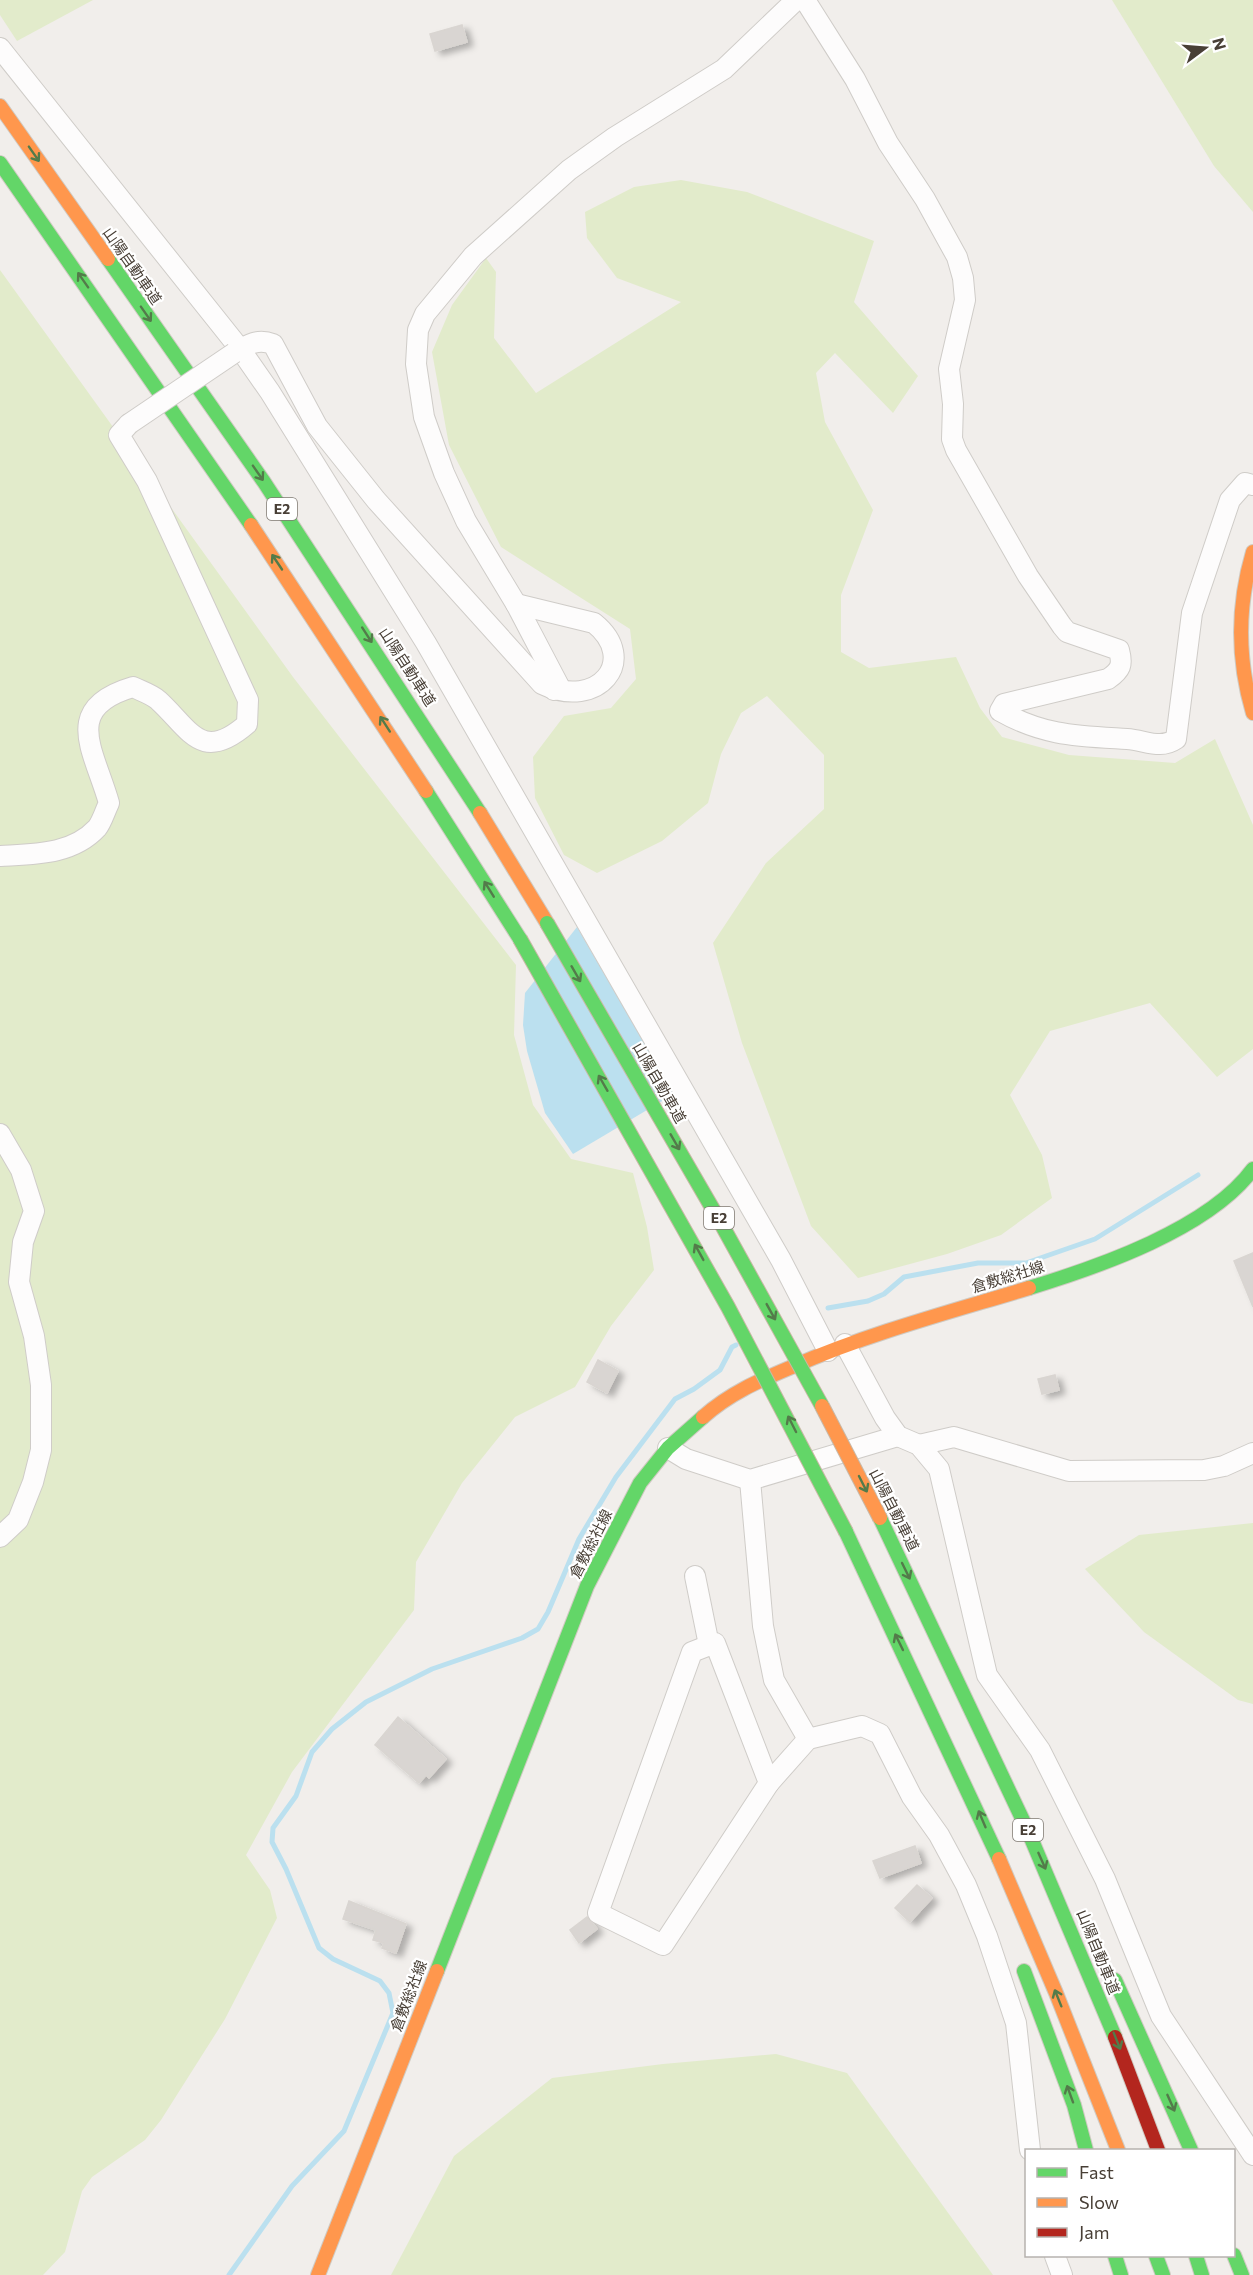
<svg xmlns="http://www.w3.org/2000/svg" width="1253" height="2275" viewBox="0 0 1253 2275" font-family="Commissioner,'Noto Sans JP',sans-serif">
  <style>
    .green { fill: #e2ebcb }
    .water { fill: #bbe0ef }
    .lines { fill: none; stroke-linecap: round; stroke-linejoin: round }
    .stream { stroke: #bbe0ef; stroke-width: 5 }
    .building { fill: #d9d5d2; stroke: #d9d5d1; stroke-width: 1.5; filter: url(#shadow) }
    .street-casing { stroke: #cfccc8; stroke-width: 22 }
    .fast-casing { stroke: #d0cac2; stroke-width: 16 }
    .slow-casing { stroke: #d0cac2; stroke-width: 16 }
    .jam-casing { stroke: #d0cac2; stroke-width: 16 }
    .street { stroke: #fdfcfc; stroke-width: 20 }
    .fast { stroke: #63d668; stroke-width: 14 }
    .slow { stroke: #ff974d; stroke-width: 14 }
    .jam { stroke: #b3261e; stroke-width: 14 }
    .street-bridge-casing { stroke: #cfccc8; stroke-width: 22; stroke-linecap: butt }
    .fast-bridge-casing { stroke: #c9b8a6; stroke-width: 16; stroke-linecap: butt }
    .slow-bridge-casing { stroke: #c9b8a6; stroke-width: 16; stroke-linecap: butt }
    .street-bridge { stroke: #fdfcfc; stroke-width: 20 }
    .fast-bridge { stroke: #63d668; stroke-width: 14 }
    .slow-bridge { stroke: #ff974d; stroke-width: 14 }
    .oneway { stroke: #537b4a }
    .labels { text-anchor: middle; stroke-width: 4.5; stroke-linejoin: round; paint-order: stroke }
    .shield { fill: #fff; stroke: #7f7972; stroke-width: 1.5 }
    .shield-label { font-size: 14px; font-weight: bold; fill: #483f36 }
    .street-label { font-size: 15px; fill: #483f36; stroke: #fff }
  </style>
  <defs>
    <filter id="shadow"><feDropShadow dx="6" dy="4" stdDeviation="3" flood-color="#0004"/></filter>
  </defs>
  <rect width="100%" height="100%" fill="#f1eeeb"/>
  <!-- green -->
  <g class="green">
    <polygon points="0,0 93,0 17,41 0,15"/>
    <polygon points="1112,0 1253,0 1253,212 1214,166"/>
    <polygon points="681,180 747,192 874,241 854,302 918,376 893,413 835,353 816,373 825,422 873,510 841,595 841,652 869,668 956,657 980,708 1002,737 1069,755 1175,763 1215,739 1253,825 1253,1049 1217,1077 1150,1003 1050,1031 1010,1095 1042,1155 1052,1198 1001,1235 947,1254 858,1278 811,1226 742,1043 713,943 766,863 824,809 824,755 767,696 741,713 721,754 708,803 662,841 597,873 564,855 535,798 533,757 564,716 611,708 636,679 630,629 501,547 449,445 432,352 452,305 486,258 496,272 494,338 536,393 681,302 617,278 587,238 585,212 634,187"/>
    <polygon points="0,270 293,677 516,965 514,1035 533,1105 571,1159 633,1173 647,1227 654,1270 611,1326 575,1387 515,1417 462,1483 416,1562 414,1610 292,1772 246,1855 270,1890 277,1918 225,2019 161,2120 145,2140 92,2177 82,2191 65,2252 43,2275 0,2275"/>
    <polygon points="1253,1523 1253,1704 1238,1700 1144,1632 1085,1569 1139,1535"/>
    <polygon points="776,2054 847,2073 993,2275 391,2275 454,2156 552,2078 663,2064"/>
  </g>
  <!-- water -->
  <polygon class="water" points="577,927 674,1094 573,1154 545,1113 527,1051 523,1025 525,993"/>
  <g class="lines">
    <!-- stream -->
    <g class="stream">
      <polyline points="828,1308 868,1301 884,1294 904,1277 978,1263 1026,1263 1095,1239 1198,1175"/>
      <polyline points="229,2275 292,2186 344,2131 393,2013 389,1993 380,1981 333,1959 319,1948 286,1869 272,1842 273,1828 296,1796 312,1752 332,1729 366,1702 432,1669 522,1638 538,1629 548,1612 579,1539 616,1477 675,1399 694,1389 720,1370 732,1347 736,1345"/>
    </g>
  </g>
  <!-- building -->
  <g class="building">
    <polygon points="462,25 467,42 435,51 430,34"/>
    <polygon points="1253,1253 1253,1307 1234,1261"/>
    <polygon points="598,1360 618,1371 607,1393 587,1382"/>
    <polygon points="1055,1375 1059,1390 1042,1394 1038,1379"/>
    <polygon points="398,1717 446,1759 429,1778 426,1775 419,1783 375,1745"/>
    <polygon points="915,1846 921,1863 880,1878 873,1861"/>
    <polygon points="917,1885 932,1898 910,1922 895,1908"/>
    <polygon points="349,1901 406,1924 396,1953 382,1948 384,1943 373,1940 376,1930 343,1919"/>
    <polygon points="587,1917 597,1929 579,1943 570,1930"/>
  </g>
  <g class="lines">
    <!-- street casing -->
    <g class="street-casing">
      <g id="street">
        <path d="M805 0 855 79 888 143 925 199 957 257 963 278 965 300 949 369 953 404 952 439 956 450 1028 576 1062 626 1067 632 1119 650C1123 665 1121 670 1108 679L1004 704 1000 711C1044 736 1078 736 1127 739 1145 740 1160 750 1176 739L1192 613 1230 500 1245 483 1253 485"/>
        <polyline points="0,48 240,349 270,392 426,643 781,1260 828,1351"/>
        <path d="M234 353C247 345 257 338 273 344L317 426 376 500 542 684C598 711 640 660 594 623L516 604"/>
        <polyline points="554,690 559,686 516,604 466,521 444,473 424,417 416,364 418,330 425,314 473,256 569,170 615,137 724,69 796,0"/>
        <path d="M0 856C34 854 72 855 97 828 102 822 105 811 109 803 94 750 61 708 133 687 141 691 151 694 158 700 190 729 201 764 247 724L248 700 147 481 119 435 129 424"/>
        <polyline points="0,1134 21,1170 34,1211 23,1242 19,1282 34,1336 41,1385 41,1450 33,1482 18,1520 0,1537"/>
        <polyline points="845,1344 885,1418 898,1436 919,1445 939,1469 987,1675 1040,1750 1105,1879 1161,2016 1253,2155"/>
        <polyline points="919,1445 954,1437 1069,1471 1204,1470 1224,1466 1253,1453"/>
        <polyline points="668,1448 686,1459 750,1480 898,1436"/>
        <polyline points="750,1480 763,1626 774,1680 808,1739"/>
        <polyline points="695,1576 709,1645"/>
        <polygon points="715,1643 769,1783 663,1945 598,1913 692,1652"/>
        <polyline points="769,1783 808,1739 862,1726 880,1734 912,1797 939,1835 966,1885 987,1936 1016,2023 1030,2150"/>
        <polyline points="1055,2256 1062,2275"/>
      </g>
    </g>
    <!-- fast casing -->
    <g class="fast-casing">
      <g id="fast">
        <polyline points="0,163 251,525"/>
        <polyline points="108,259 264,482 480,813"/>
        <polyline points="426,791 520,939"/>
        <path d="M1029 1288C1098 1267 1209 1229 1253 1169"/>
        <polyline points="880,1518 1028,1831 1115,2037"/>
        <polyline points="846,1532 999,1859"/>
        <polyline points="437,1971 587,1586 640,1483 668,1448 703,1417"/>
        <polyline points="1024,1971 1074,2105 1086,2150"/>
        <polyline points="1115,1980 1191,2150"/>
        <polyline points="1234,2255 1242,2275"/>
        <polyline points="1115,2256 1121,2275"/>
        <polyline points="1156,2256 1163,2275"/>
        <polyline points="1196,2256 1202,2275"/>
      </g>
    </g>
    <!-- slow casing -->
    <g class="slow-casing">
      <g id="slow">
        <polyline points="0,106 108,259"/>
        <polyline points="251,525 426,791"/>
        <path d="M1253 552C1237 606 1237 659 1253 713"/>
        <polyline points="480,813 547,923"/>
        <path d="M703 1417C731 1392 761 1380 794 1366 870 1333 950 1312 1029 1288"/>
        <polyline points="999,1859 1056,1993 1118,2150"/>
        <polyline points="318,2275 437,1971"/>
      </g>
    </g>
    <!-- jam casing -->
    <g class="jam-casing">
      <polyline id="jam" points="1115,2037 1158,2150"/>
    </g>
    <!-- street -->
    <use href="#street" class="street"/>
    <!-- fast -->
    <use href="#fast" class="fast"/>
    <!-- slow -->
    <use href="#slow" class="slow"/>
    <!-- jam -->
    <use href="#jam" class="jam"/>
    <!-- street-bridge casing -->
    <g class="street-bridge-casing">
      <polyline id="street-bridge" points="129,424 234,353"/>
    </g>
    <!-- fast-bridge casing -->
    <g class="fast-bridge-casing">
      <g id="fast-bridge">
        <polyline points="547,923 718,1218 822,1406"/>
        <polyline points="520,939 728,1307 846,1532"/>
      </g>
    </g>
    <!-- slow-bridge casing -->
    <g class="slow-bridge-casing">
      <polyline id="slow-bridge" points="822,1406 880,1518"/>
    </g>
    <!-- street-bridge -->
    <use href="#street-bridge" class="street-bridge"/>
    <!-- fast-bridge -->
    <use href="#fast-bridge" class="fast-bridge"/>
    <!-- slow-bridge -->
    <use href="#slow-bridge" class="slow-bridge"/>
  </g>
  <!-- one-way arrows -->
  <defs><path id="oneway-shaft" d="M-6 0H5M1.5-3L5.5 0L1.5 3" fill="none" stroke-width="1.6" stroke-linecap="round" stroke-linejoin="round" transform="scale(1.5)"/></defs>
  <g class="oneway">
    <use href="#oneway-shaft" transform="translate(34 154) rotate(55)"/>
    <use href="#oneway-shaft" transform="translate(83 280) rotate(-125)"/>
    <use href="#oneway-shaft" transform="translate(146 314) rotate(55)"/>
    <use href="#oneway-shaft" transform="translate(258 473) rotate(55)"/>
    <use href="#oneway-shaft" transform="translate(277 562) rotate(-124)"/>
    <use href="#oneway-shaft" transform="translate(367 635) rotate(57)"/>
    <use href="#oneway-shaft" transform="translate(385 724) rotate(-123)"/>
    <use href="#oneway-shaft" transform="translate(489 889) rotate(-122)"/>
    <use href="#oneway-shaft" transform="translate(576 974) rotate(60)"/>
    <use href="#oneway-shaft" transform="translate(603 1083) rotate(-120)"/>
    <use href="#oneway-shaft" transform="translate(675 1142) rotate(60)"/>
    <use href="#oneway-shaft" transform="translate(699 1252) rotate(-119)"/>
    <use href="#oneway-shaft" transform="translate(771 1312) rotate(61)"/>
    <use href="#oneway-shaft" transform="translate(792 1424) rotate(-117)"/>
    <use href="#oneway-shaft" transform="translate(863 1484) rotate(63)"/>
    <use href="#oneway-shaft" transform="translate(906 1571) rotate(64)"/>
    <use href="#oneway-shaft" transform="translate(899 1642) rotate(-116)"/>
    <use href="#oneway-shaft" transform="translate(982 1819) rotate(-113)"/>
    <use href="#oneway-shaft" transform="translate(1042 1861) rotate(66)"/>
    <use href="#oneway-shaft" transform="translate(1058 1998) rotate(-112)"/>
    <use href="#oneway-shaft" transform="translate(1117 2041) rotate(68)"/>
    <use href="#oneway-shaft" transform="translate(1070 2094) rotate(-110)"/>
    <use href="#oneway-shaft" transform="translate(1171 2103) rotate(66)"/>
  </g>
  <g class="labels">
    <!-- shield labels -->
    <g class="shield">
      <rect x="267" y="498" width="30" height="22" rx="4.5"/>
      <rect x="704" y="1207" width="30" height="22" rx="4.5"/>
      <rect x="1013" y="1819" width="30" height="22" rx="4.5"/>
    </g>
    <g class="shield-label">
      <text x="282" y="514">E2</text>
      <text x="719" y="1223">E2</text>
      <text x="1028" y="1835">E2</text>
    </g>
    <!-- street labels -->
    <g class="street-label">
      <text transform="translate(132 266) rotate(55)" y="5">山陽自動車道</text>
      <text transform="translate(407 667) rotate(57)" y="5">山陽自動車道</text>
      <text transform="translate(659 1083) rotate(60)" y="5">山陽自動車道</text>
      <text transform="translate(1008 1277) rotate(-17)" y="5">倉敷総社線</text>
      <text transform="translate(894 1510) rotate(63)" y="5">山陽自動車道</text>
      <text transform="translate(591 1544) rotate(-63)" y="5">倉敷総社線</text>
      <text transform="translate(1098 1952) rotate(68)" y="5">山陽自動車道</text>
      <text transform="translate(409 1996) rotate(-69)" y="5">倉敷総社線</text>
    </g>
  </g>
  <!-- legend -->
  <rect x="1025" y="2149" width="210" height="108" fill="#ffffff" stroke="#b6b2af" stroke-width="1.5"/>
  <rect x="1037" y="2168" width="30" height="9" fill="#63d668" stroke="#b6b2af" stroke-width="1.5"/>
  <text x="1079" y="2179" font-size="18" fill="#483f36">Fast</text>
  <rect x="1037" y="2198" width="30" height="9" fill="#ff974d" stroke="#b6b2af" stroke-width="1.5"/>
  <text x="1079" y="2209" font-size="18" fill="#483f36">Slow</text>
  <rect x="1037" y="2228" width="30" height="9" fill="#b3261e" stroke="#b6b2af" stroke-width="1.5"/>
  <text x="1079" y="2239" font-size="18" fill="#483f36">Jam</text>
  <!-- north arrow -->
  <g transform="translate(1205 48) rotate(74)" stroke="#ffffff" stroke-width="4.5" paint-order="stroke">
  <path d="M0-4.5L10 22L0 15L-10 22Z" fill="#483f36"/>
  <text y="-9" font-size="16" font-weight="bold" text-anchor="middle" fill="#483f36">N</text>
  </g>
</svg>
